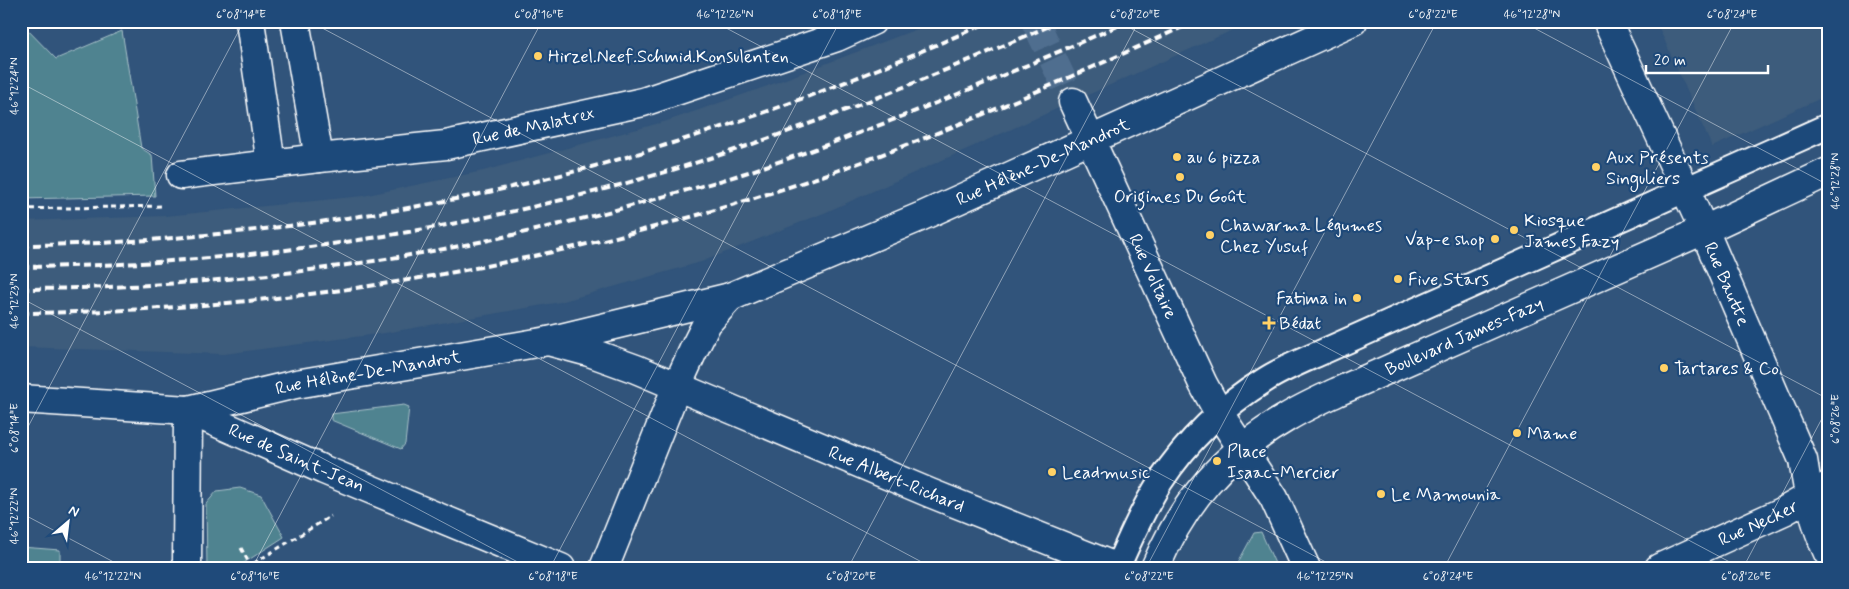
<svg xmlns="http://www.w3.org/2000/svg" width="1849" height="589" viewBox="0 0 1849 589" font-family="Mynerve,sans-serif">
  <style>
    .built { fill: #3d5c7b }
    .green { fill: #4f8390; stroke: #a7c1c8 }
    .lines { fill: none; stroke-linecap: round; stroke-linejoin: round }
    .secondary-tunnel { stroke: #506e8f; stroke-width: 28; stroke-dasharray: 28 14; stroke-linecap: butt }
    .lane-casing { stroke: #fff; stroke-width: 28 }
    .street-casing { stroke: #fff; stroke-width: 31 }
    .secondary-casing { stroke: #fff; stroke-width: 31 }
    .path { stroke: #fff; stroke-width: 3; stroke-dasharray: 5 4; stroke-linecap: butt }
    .lane { stroke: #1f4a7a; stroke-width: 24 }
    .street { stroke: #1f4a7a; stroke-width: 28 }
    .secondary { stroke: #1f4a7a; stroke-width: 28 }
    .rail { stroke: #fff; stroke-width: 4; stroke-dasharray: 8 4; stroke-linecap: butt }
    .ticks { fill: none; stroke: #fff; stroke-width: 1; stroke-opacity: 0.45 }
    .poi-dot { fill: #ffd166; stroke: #1f4a7a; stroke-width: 2 }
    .labels { text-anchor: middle; stroke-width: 4.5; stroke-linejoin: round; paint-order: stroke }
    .poi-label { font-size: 18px; fill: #fff; stroke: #1f4a7a; text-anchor: start }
    .street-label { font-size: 18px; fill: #fff; stroke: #1f4a7a }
    .neatline { fill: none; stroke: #fff; stroke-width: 2 }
    .ticks-label { font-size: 12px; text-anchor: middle; fill: #fff }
  </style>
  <rect width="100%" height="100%" fill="#31547b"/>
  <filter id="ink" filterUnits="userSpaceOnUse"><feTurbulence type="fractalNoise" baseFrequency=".02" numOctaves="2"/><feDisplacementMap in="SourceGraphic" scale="10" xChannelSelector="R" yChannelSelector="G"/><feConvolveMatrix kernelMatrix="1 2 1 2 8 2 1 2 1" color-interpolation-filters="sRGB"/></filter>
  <g filter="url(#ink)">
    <!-- built -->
    <g class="built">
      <polygon points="938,21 1253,21 824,213 701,262 560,302 385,333 224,354 21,347 21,221 166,216 363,196 483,171 667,121 762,88"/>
      <polygon points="1656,21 1828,21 1828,95 1712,147"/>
    </g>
    <!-- green -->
    <g class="green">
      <polygon points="21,23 56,59 122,31 141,148 152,155 155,196 21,199"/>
      <polygon points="404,405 409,407 405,444 401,449 331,420 331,414"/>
      <polygon points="240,488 261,495 284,537 236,568 207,568 206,504 217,491"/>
      <polygon points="1261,532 1277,568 1235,568 1254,533"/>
      <polygon points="21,547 60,550 60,568 21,568"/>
    </g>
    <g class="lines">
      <!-- secondary-tunnel -->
      <polyline class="secondary-tunnel" points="1035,21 1073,102"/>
      <!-- lane casing -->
      <g class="lane-casing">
        <path id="lane" d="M1117 568C1130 539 1143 509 1160 482 1187 441 1223 406 1265 380 1282 369 1302 361 1320 353L1828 126"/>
      </g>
      <!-- street casing -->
      <g class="street-casing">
        <g id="street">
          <polyline points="250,21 271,164"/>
          <polyline points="295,21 319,158"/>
          <path id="s1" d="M1607 21 1704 230 1803 460C1808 492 1814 523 1828 553"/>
          <path id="s2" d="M181 175 319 158 446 145 643 102 837 37 872 21"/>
          <path id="s3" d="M548 341 730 297 920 217 1353 21"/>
          <polyline points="187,568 188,410"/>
          <polyline points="604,568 677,386 693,351 707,323 730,297"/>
          <path id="s4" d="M1659 568 1784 511 1828 486"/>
        </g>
      </g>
      <!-- secondary casing -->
      <g class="secondary-casing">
        <g id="secondary">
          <path id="s5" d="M1073 102 1203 384 1219 413 1274 498 1306 568"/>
          <path id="s6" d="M21 399 188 410 324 470 561 568"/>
          <path id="s7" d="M188 410 296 384 548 341 589 352 636 369 930 493 1118 568"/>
          <path id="s8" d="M1155 568C1183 502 1224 454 1286 418 1302 408 1320 400 1337 392L1704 230 1828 172"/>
        </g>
      </g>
      <!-- path -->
      <g class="path">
        <polyline points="21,209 163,206"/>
        <polyline points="241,548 250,565"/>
        <polyline points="246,568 331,516"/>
      </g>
      <!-- lane -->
      <use href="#lane" class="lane"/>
      <!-- street -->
      <use href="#street" class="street"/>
      <!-- secondary -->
      <use href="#secondary" class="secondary"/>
      <!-- rail -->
      <g class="rail">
        <path d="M21 245C90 245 159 240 227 233 376 218 524 190 666 145 777 111 885 68 991 21"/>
        <path d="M21 267C241 265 461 233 672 170 805 130 933 76 1061 21"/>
        <path d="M21 289C243 288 463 256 676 193 698 187 721 181 742 174 874 131 1002 77 1129 21"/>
        <path d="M21 313C294 311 564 264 822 176 950 132 1073 76 1196 21"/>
      </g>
    </g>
  </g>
  <!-- ticks -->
  <path class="ticks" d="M309 21 1337 568M713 21 1741 568M1117 21 1828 399M1521 21 1828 185M21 83 933 568M21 298 529 568M21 440 244 21M21 513 125 568M252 568 542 21M550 568 840 21M848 568 1139 21M1146 568 1437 21M1444 568 1735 21M1743 568 1828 407"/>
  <!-- markers -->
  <g class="poi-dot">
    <circle cx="538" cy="56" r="5"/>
    <circle cx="1177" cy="157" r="5"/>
    <circle cx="1596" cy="167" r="5"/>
    <circle cx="1180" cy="177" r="5"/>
    <circle cx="1514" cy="230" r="5"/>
    <circle cx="1210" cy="235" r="5"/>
    <circle cx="1495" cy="239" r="5"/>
    <circle cx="1398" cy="279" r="5"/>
    <circle cx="1357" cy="298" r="5"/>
    <path d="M1266.5 315.5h5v5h5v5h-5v5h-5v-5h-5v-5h5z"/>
    <circle cx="1664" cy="368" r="5"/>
    <circle cx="1517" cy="433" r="5"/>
    <circle cx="1217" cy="461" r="5"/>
    <circle cx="1052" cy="472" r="5"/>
    <circle cx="1381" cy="494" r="5"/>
  </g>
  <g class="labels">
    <!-- poi labels -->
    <g class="poi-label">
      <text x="548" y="62">Hirzel.Neef.Schmid.Konsulenten</text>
      <text x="1187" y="163">au 6 pizza</text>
      <text x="1606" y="163">Aux Présents<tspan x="1606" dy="21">Singuliers</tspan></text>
      <text x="1180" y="202" text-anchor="middle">Origines Du Goût</text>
      <text x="1524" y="226">Kiosque<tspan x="1524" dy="21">James Fazy</tspan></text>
      <text x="1220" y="231">Chawarma Légumes<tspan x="1220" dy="21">Chez Yusuf</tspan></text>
      <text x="1485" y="245" text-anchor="end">Vap-e shop</text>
      <text x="1408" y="285">Five Stars</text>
      <text x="1347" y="304" text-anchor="end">Fatima in</text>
      <text x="1279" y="329">Bédat</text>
      <text x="1674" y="374">Tartares &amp; Co</text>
      <text x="1527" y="439">Mame</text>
      <text x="1227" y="457">Place<tspan x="1227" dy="21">Isaac-Mercier</tspan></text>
      <text x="1062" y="478">Leadmusic</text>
      <text x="1391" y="500">Le Mamounia</text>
    </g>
    <!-- street labels -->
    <g class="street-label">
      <text dy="6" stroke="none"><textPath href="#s2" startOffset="356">Rue de Malatrex</textPath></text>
      <text dy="6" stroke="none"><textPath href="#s3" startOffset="528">Rue Hélène-De-Mandrot</textPath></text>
      <text dy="6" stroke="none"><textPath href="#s5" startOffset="192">Rue Voltaire</textPath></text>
      <text dy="6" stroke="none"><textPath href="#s1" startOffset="289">Rue Bautte</textPath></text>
      <text dy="6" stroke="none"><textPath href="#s8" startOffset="399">Boulevard James-Fazy</textPath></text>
      <text dy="6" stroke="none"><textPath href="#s7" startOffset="184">Rue Hélène-De-Mandrot</textPath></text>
      <text dy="6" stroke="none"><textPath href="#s6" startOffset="286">Rue de Saint-Jean</textPath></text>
      <text dy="6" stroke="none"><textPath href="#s7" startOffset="742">Rue Albert-Richard</textPath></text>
      <text dy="6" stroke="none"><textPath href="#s4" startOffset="109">Rue Necker</textPath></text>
    </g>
  </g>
  <!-- margin -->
  <rect width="1849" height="589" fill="none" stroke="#1f4a7a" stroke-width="55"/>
  <!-- north arrow -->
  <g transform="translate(68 522) rotate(28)" stroke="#1f4a7a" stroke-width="4" paint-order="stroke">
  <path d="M0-4L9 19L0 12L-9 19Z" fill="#ffffff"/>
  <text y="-8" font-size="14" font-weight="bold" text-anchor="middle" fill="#ffffff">N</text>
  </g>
  <!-- scale -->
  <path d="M1646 65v8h122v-8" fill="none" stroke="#ffffff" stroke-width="2.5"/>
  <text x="1654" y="65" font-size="15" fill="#ffffff" stroke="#1f4a7a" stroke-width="4" paint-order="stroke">20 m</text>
  <rect x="28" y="28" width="1794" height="534" class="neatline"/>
  <g class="ticks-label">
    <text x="241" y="18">6°08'14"E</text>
    <text x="539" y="18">6°08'16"E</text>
    <text x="725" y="18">46°12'26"N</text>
    <text x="837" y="18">6°08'18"E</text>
    <text x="1135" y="18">6°08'20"E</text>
    <text x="1433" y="18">6°08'22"E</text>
    <text x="1532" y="18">46°12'28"N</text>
    <text x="1732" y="18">6°08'24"E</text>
    <text transform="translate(14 86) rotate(-90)" y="4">46°12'24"N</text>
    <text transform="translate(1835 181) rotate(-90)" y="4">46°12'28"N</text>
    <text transform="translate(14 301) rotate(-90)" y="4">46°12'23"N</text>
    <text transform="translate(1835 419) rotate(-90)" y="4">6°08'26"E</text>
    <text transform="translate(14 428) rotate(-90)" y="4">6°08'14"E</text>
    <text transform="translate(14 516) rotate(-90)" y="4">46°12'22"N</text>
    <text x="113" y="580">46°12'22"N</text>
    <text x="255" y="580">6°08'16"E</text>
    <text x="553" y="580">6°08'18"E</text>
    <text x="851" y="580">6°08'20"E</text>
    <text x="1149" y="580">6°08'22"E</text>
    <text x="1325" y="580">46°12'25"N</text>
    <text x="1448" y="580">6°08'24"E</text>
    <text x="1746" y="580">6°08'26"E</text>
  </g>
</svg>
